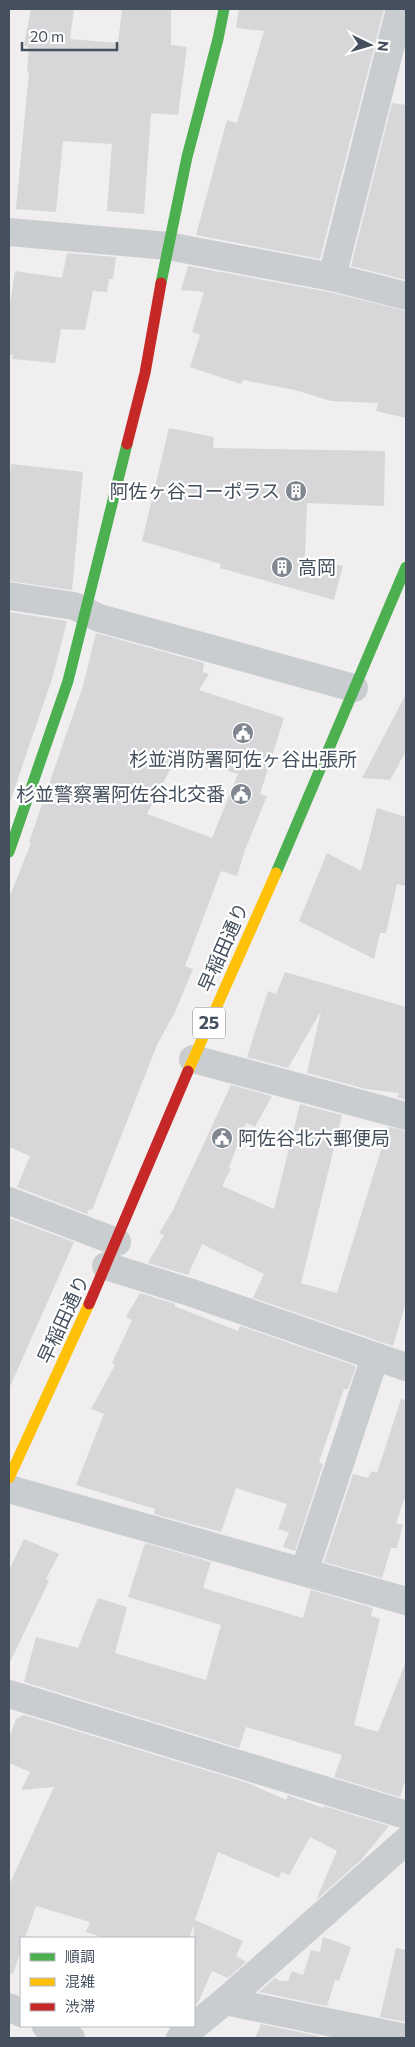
<svg xmlns="http://www.w3.org/2000/svg" width="415" height="2047" viewBox="0 0 415 2047" font-family="Commissioner,'Noto Sans JP',sans-serif">
  <style>
    .building { fill: #d7d6d9; fill-rule: evenodd }
    .lines { fill: none; stroke-linecap: round; stroke-linejoin: round }
    .street { stroke: #cacdcf; stroke-width: 28 }
    .fast { stroke: #4caf50; stroke-width: 11 }
    .slow { stroke: #ffc107; stroke-width: 11 }
    .jam { stroke: #c62828; stroke-width: 11 }
    .labels { text-anchor: middle; stroke-width: 4.5; stroke-linejoin: round; paint-order: stroke }
    .shield { fill: #fff; stroke: #7c848e; stroke-width: 1 }
    .shield-label { font-size: 18px; font-weight: bold; fill: #44505d }
    .poi-label { font-size: 19px; fill: #44505d; stroke: #fff; text-anchor: end }
    .street-label { font-size: 19px; fill: #44505d; stroke: #fff }
  </style>
  <rect width="100%" height="100%" fill="#f0eeee"/>
  <!-- building -->
  <g class="building">
    <polygon points="31,9 74,9 70,39 118,43 122,9 171,9 171,45 187,47 178,115 151,113 144,214 107,211 112,144 63,141 56,212 16,209 29,72 27,71 29,48 24,45"/>
    <polygon points="239,9 384,9 320,259 196,235 227,120 237,123 264,31 236,28"/>
    <polygon points="392,103 406,105 406,280 351,266"/>
    <polygon points="67,253 116,257 113,279 109,279 107,292 93,291 85,330 61,329 55,363 12,359 13,355 9,354 9,312 15,271 62,278"/>
    <polygon points="188,266 329,292 406,311 406,418 376,411 378,403 331,401 295,390 243,380 241,384 190,367 200,335 192,332 204,292 181,290"/>
    <polygon points="169,428 214,437 213,448 385,451 384,506 307,503 305,556 343,566 334,600 220,568 221,564 142,541"/>
    <polygon points="11,464 83,472 72,590 9,581 9,484"/>
    <polygon points="9,612 67,621 53,676 10,802"/>
    <path d="M96 633 204 663 203 672 209 674 199 690 284 718 260 794 267 796 245 850 237 876 221 871 185 966 193 969 175 1012 157 1045 92 1210 89 1209 87 1214 17 1187 30 1156 9 1147V898L31 843 29 842 83 686ZM178 754 238 774 212 838 147 814Z"/>
    <polygon points="406,694 406,751 390,780 362,778"/>
    <polygon points="377,808 406,817 406,886 397,884 386,933 380,933 374,959 299,921 327,853 361,871"/>
    <polygon points="285,972 406,1007 406,1100 397,1097 399,1093 366,1089 307,1073 321,1011 288,1068 247,1057 268,991 276,994"/>
    <polygon points="231,1085 272,1096 255,1127 246,1123 229,1167 231,1169 222,1186 274,1209 300,1104 342,1115 301,1283 337,1293 388,1127 406,1131 406,1302 393,1346 253,1298 264,1274 202,1244 188,1275 148,1263 164,1235 159,1233 173,1210"/>
    <polygon points="9,1218 74,1242 9,1389"/>
    <polygon points="140,1293 175,1304 174,1306 238,1331 240,1326 356,1366 348,1389 344,1389 319,1462 323,1464 295,1551 283,1547 289,1532 278,1529 287,1504 236,1488 221,1532 154,1514 155,1509 76,1485 104,1414 91,1409 115,1365 112,1363 132,1320 126,1317"/>
    <polygon points="401,1399 406,1400 406,1494 396,1523 403,1525 397,1548 391,1548 382,1578 324,1562 353,1474 368,1478 372,1471 377,1473"/>
    <polygon points="24,1539 59,1554 46,1579 49,1581 9,1664 9,1570"/>
    <polygon points="145,1543 211,1562 203,1588 303,1618 311,1590 373,1608 371,1616 380,1619 354,1725 378,1732 405,1664 406,1665 406,1778 400,1797 334,1777 342,1755 246,1727 239,1748 24,1682 36,1637 78,1648 98,1598 127,1607 115,1653 206,1680 221,1625 128,1597"/>
    <polygon points="24,1715 248,1783 286,1800 288,1795 323,1808 324,1806 389,1826 361,1860 316,1900 337,1851 310,1837 289,1875 281,1872 279,1878 218,1852 195,1920 243,1941 236,1956 246,1962 228,1978 212,1971 198,2003 194,2006 194,1925 189,1938 105,1938 86,1932 90,1922 36,1906 25,1938 21,1938 21,1950 13,1974 9,1973 9,1885 54,1787 21,1790 30,1772 9,1763 9,1738 16,1719"/>
    <polygon points="323,1937 351,1947 339,1981 335,1980 327,2006 274,1995 278,1986 274,1995 259,1992 275,1978 280,1981 288,1981 292,1971 303,1975 311,1950 320,1952"/>
    <polygon points="396,1948 406,1950 406,2022 380,2017"/>
    <polygon points="261,2024 318,2036 317,2038 255,2038"/>
  </g>
  <g class="lines">
    <!-- street -->
    <g class="street">
      <polyline points="9,232 168,246 332,277 406,296"/>
      <polyline points="332,277 400,9"/>
      <polyline points="9,596 74,606 99,618 354,688"/>
      <polyline points="193,1059 406,1116"/>
      <polyline points="9,1201 117,1242"/>
      <polyline points="106,1266 192,1293 406,1367"/>
      <polyline points="9,1489 406,1601"/>
      <polyline points="304,1572 375,1357"/>
      <polyline points="9,1694 406,1815"/>
      <polyline points="225,2001 406,2038"/>
      <polyline points="9,2007 21,2013"/>
      <polyline points="46,2026 71,2038"/>
      <polyline points="180,2038 225,2001 406,1841"/>
    </g>
    <!-- fast -->
    <g class="fast">
      <polyline points="161,283 187,157 218,39 224,9"/>
      <polyline points="9,852 68,681 127,444"/>
      <polyline points="276,873 406,567"/>
    </g>
    <!-- slow -->
    <g class="slow">
      <polyline points="188,1071 276,873"/>
      <polyline points="9,1478 89,1304"/>
    </g>
    <!-- jam -->
    <g class="jam">
      <polyline points="127,444 145,373 161,283"/>
      <polyline points="89,1304 188,1071"/>
    </g>
  </g>
  <!-- icons -->
  <defs>
    <g id="building-disc" transform="scale(1.125)"><circle r="9.5" fill="#808790" stroke="#fff"/><path d="M-4-6H4V6H1V3H-1V6H-4ZM-2.5-4.3h1.7v1.8h-1.7ZM.8-4.3h1.7v1.8H.8ZM-2.5-1h1.7V.8h-1.7ZM.8-1h1.7V.8H.8Z" fill="#fff"/></g>
    <g id="civic-disc" transform="scale(1.125)"><circle r="9.5" fill="#808790" stroke="#fff"/><path d="M-.6-6.5H3V-4.5H.6V-3L4-1V1h2V6H-6V1h2V-1L-.6-3ZM-1.2 2.5V6h2.4V2.5Z" fill="#fff"/></g>
  </defs>
  <g fill-rule="evenodd">
    <use href="#building-disc" x="296" y="491"/>
    <use href="#building-disc" x="282" y="567"/>
    <use href="#civic-disc" x="243" y="733"/>
    <use href="#civic-disc" x="241" y="794"/>
    <use href="#civic-disc" x="222" y="1138"/>
  </g>
  <g class="labels">
    <!-- shield labels -->
    <rect class="shield" x="193" y="1007.5" width="32" height="31" rx="4"/>
    <g class="shield-label">
      <text x="209" y="1029">25</text>
    </g>
    <!-- poi labels -->
    <g class="poi-label">
      <text x="280" y="498">阿佐ヶ谷コーポラス</text>
      <text x="298" y="574" text-anchor="start">高岡</text>
      <text x="243" y="766" text-anchor="middle">杉並消防署阿佐ヶ谷出張所</text>
      <text x="225" y="801">杉並警察署阿佐谷北交番</text>
      <text x="238" y="1145" text-anchor="start">阿佐谷北六郵便局</text>
    </g>
    <!-- street labels -->
    <g class="street-label">
      <text transform="translate(223 947) rotate(-66)" y="7">早稲田通り</text>
      <text transform="translate(63 1319) rotate(-65)" y="7">早稲田通り</text>
    </g>
  </g>
  <!-- border -->
  <rect width="415" height="2047" fill="none" stroke="#44505d" stroke-width="20"/>
  <!-- legend -->
  <rect x="20" y="1937" width="175" height="90" fill="#ffffff" stroke="#b4b9be"/>
  <rect x="30" y="1953" width="25" height="8" fill="#4caf50" stroke="#b4b9be"/>
  <text x="65" y="1962" font-size="15" fill="#44505d">順調</text>
  <rect x="30" y="1978" width="25" height="8" fill="#ffc107" stroke="#b4b9be"/>
  <text x="65" y="1987" font-size="15" fill="#44505d">混雑</text>
  <rect x="30" y="2003" width="25" height="8" fill="#c62828" stroke="#b4b9be"/>
  <text x="65" y="2012" font-size="15" fill="#44505d">渋滞</text>
  <!-- north arrow -->
  <g transform="translate(370 45) rotate(95)" stroke="#ffffff" stroke-width="4" paint-order="stroke">
  <path d="M0-4L9 19L0 12L-9 19Z" fill="#44505d"/>
  <text y="-8" font-size="14" font-weight="bold" text-anchor="middle" fill="#44505d">N</text>
  </g>
  <!-- scale -->
  <path d="M22 42v8h95v-8" fill="none" stroke="#44505d" stroke-width="2.5"/>
  <text x="30" y="42" font-size="15" fill="#44505d" stroke="#ffffff" stroke-width="4" paint-order="stroke">20 m</text>
</svg>
